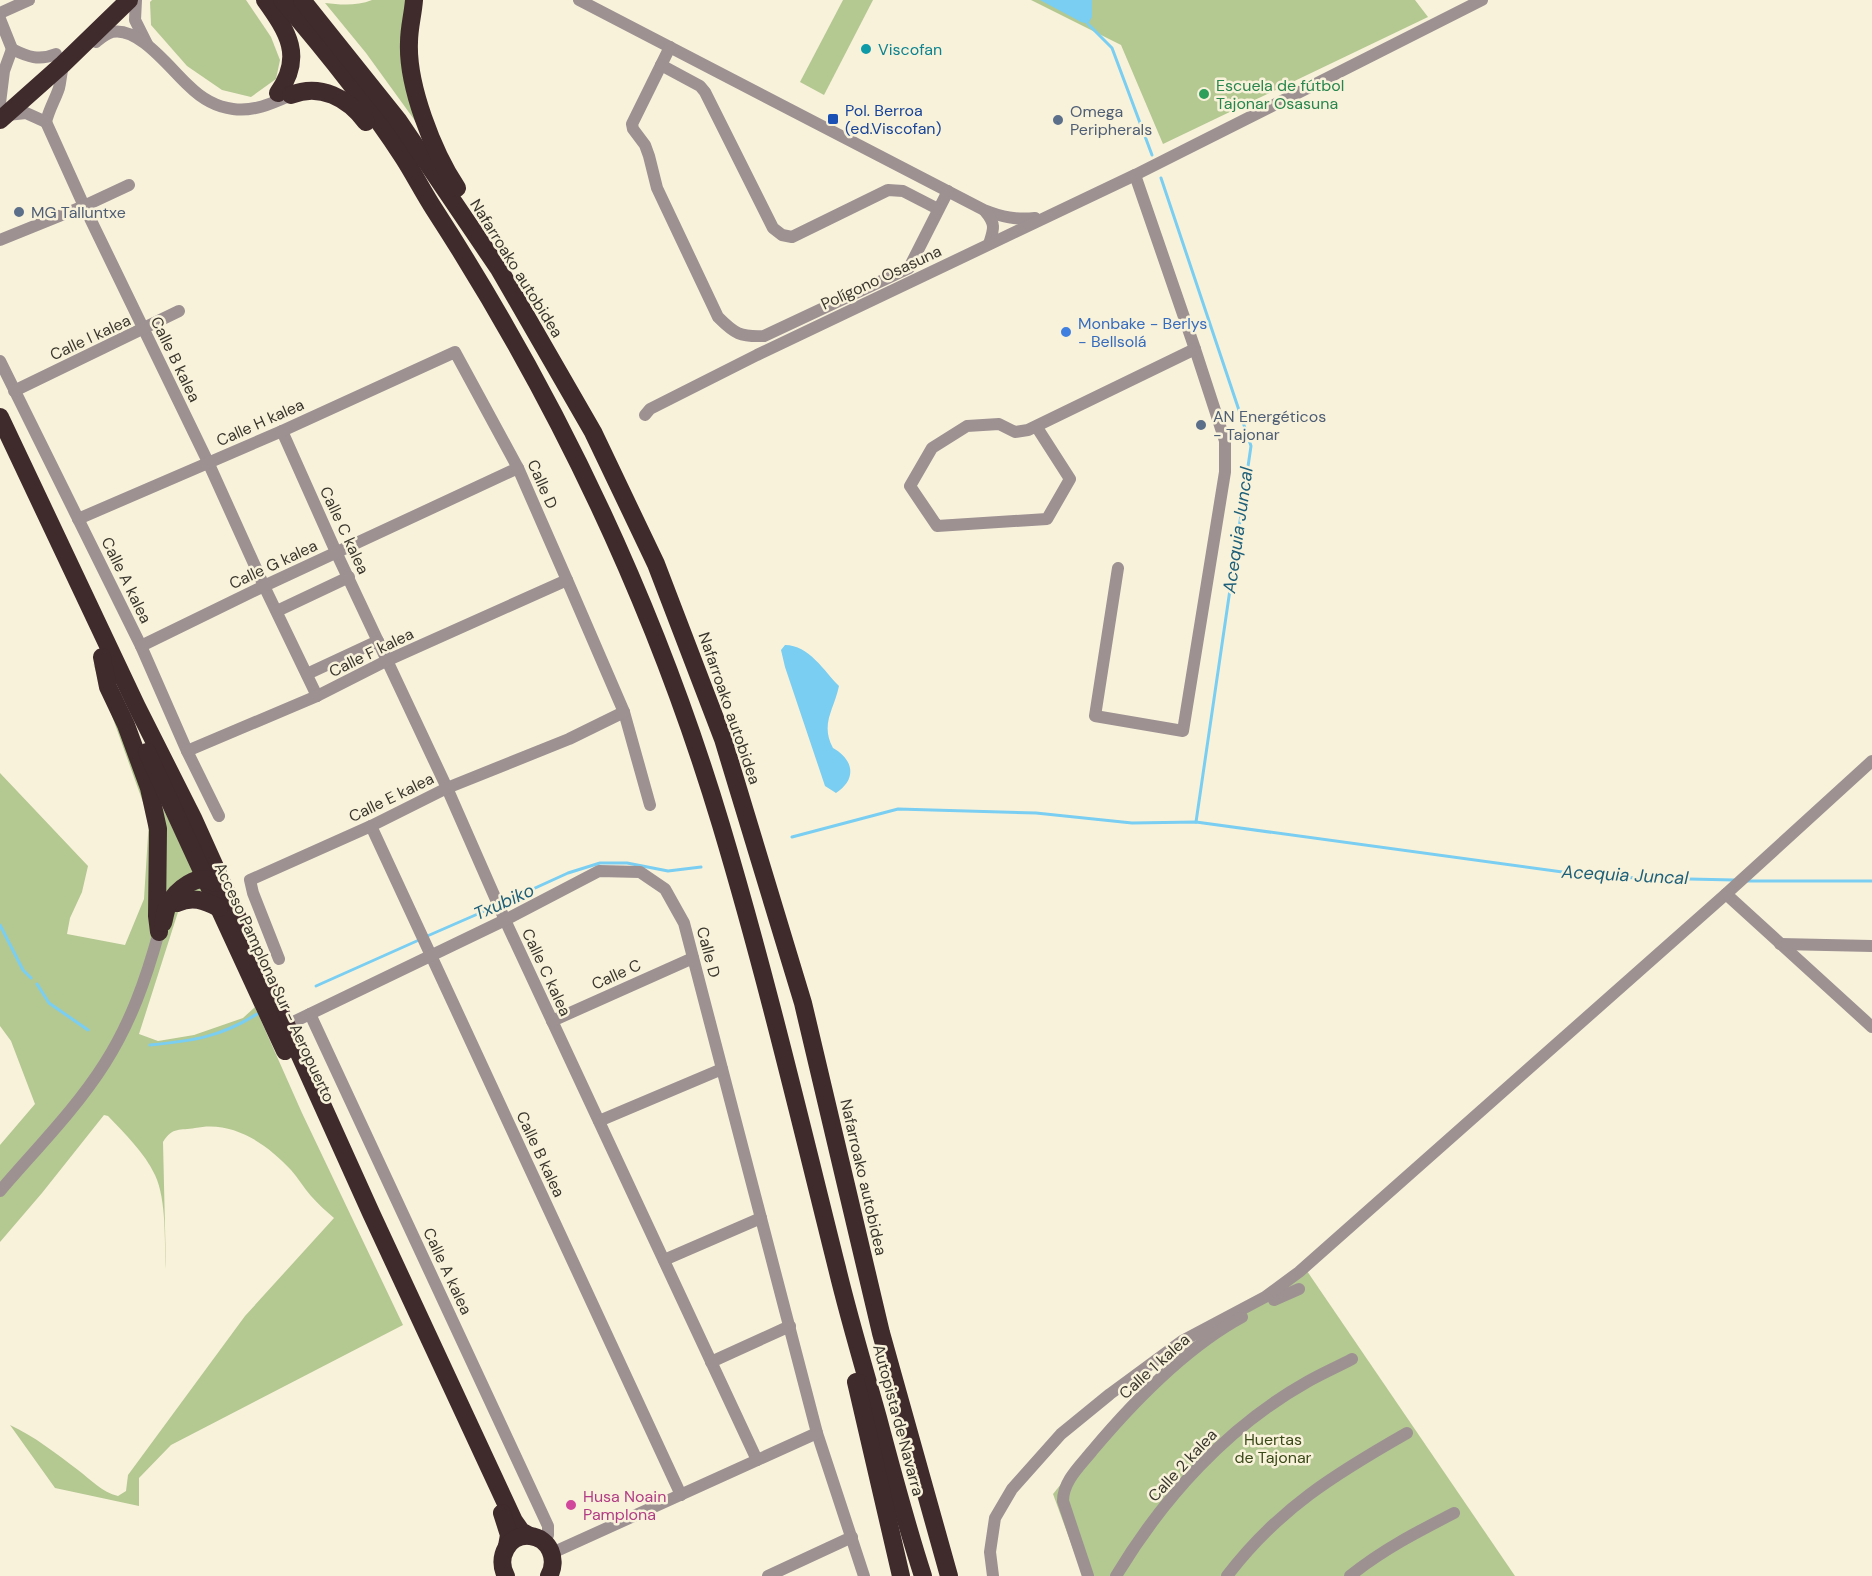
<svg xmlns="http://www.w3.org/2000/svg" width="1872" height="1576" viewBox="0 0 1872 1576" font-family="'DM Sans',sans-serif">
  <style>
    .green { fill: #b4c892 }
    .water { fill: #79cef2 }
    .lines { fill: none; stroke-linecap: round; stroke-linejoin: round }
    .stream { stroke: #79cef2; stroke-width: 3 }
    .minor { stroke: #9d9192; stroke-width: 12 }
    .highway { stroke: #3f2a2c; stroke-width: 18 }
    .culture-dot { fill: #0f9aa8; stroke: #f9f2db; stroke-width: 2 }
    .leisure-dot { fill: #2e9e5b; stroke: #f9f2db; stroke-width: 2 }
    .transit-dot { fill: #1a4fb4; stroke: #f9f2db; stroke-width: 2 }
    .service-dot { fill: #5c6f8a; stroke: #f9f2db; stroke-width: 2 }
    .shop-dot { fill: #3f7fe0; stroke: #f9f2db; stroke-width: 2 }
    .hotel-dot { fill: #d1479c; stroke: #f9f2db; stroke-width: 2 }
    .labels { text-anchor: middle; stroke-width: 5; stroke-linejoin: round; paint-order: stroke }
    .culture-label { font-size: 16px; fill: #0d838f; stroke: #f9f2db; text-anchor: start }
    .leisure-label { font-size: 16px; fill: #27864d; stroke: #f9f2db; text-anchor: start }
    .transit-label { font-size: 16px; fill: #164399; stroke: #f9f2db; text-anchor: start }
    .service-label { font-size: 16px; fill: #4e5e75; stroke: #f9f2db; text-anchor: start }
    .street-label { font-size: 16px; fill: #39362d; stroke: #f9f2db }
    .shop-label { font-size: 16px; fill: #366cbe; stroke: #f9f2db; text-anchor: start }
    .park-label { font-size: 16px; fill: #3a4a18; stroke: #f9f2db }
    .hotel-label { font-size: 16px; fill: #b23c85; stroke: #f9f2db; text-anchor: start }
    .water-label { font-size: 18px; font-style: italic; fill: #1d6079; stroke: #f9f2db }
  </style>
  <rect width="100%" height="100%" fill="#f9f2db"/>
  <!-- green -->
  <g class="green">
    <polygon points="152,0 246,0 271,37 280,60 276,79 251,97 222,90 187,66 151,25 150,2"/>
    <path d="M372 0H408L421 129 366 53 325 3C341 5 357 6 372 0Z"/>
    <polygon points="843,0 873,0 824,95 800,82"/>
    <polygon points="1031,0 1415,0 1428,17 1163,144 1121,45"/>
    <path d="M93 663 212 910 191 905 179 909 139 1034 158 1041 194 1035 243 1018 255 1007 302 1113 403 1325 171 1445 139 1478V1506L55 1488 10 1425C34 1436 57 1454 78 1470 91 1480 102 1492 118 1496L126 1491 128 1475 245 1316 334 1218C326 1211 318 1204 311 1196 304 1188 298 1178 291 1170 266 1143 232 1120 195 1128 180 1131 173 1126 163 1142L166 1269C164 1241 167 1201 155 1175 144 1152 125 1134 108 1116L104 1115 42 1193 0 1242V1145L35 1104 11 1041 0 1026V773L88 866 82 892 70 918 67 934 125 945 144 899 149 819Z"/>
    <polygon points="1307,1271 1515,1576 1083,1576 1053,1494 1106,1428 1165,1368"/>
  </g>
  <!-- water -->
  <g class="water">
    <polygon points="1040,0 1092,0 1092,17 1088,24 1081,22"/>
    <path d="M785 645C809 645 824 671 839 686 834 710 820 724 833 748 854 760 857 779 836 793L825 786 785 667 781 650Z"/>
  </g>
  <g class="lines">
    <!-- stream -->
    <g class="stream">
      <polyline points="1088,24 1112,48 1152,155"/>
      <polyline points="1161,178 1251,446 1196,822"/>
      <polyline points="792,837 898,809 1036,813 1132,823 1196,822 1599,877 1734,880"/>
      <polyline points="1748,881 1872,881"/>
      <polyline points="502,903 568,873 600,863 627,863 668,871 701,867"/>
      <polyline points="0,925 23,970 31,978"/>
      <polyline points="425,937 496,906"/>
      <polyline points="37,984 49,1003 88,1030"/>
      <polyline points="316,986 419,940"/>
      <path d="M150 1045C193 1041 220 1037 257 1014"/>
    </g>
    <!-- minor -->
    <g class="minor">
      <polyline points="136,0 135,20 147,44"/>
      <path d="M579 0 984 210C1002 217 1016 220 1035 218"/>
      <polyline points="0,13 29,0"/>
      <polyline points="0,19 12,49"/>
      <path d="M96 42C101 38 105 34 112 32 139 26 171 70 189 86 201 98 217 107 233 109 254 112 273 103 291 95"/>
      <path d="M670 47 632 124 633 129 645 145 649 156 657 188 718 317C735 334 740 337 764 336L909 268 948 191"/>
      <polyline points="661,65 700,86 705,92 773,228 782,235 792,237 888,190 903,191 938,209"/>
      <path d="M0 103 4 71 12 49C28 57 39 61 56 54"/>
      <path d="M7 115 26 113 46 122C49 109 55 100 59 88 61 80 61 71 64 63"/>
      <polyline points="46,122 84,206 208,462 264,586 317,696"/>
      <polyline points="1135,175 1195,349"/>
      <path d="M985 211C996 224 994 229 989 244"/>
      <polyline points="0,240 84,206 129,185"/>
      <polyline points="0,361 141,646 187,751 219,816"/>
      <polyline points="14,391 179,311"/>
      <polyline points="645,415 650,409 757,355 1135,175 1482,0"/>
      <polyline points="1036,426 1070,479 1047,519 937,526 910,486 932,448 967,426 999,424 1015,432 1028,430 1195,349 1225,441 1225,472 1183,731 1095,716 1118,568"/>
      <polyline points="282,431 336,552 447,788 505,920 757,1460"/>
      <polyline points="78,519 282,431 455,352 518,468 567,580 624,712 650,805"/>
      <polyline points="277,611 349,577"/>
      <polyline points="141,646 264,586 518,468"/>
      <polyline points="307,674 378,641"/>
      <polyline points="187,751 317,696 386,661 567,580"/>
      <polyline points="371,826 681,1495"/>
      <polyline points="1726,894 1872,1027"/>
      <polyline points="1780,944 1872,946"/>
      <polyline points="279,959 253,893 250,880 371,826 447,788 569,739 624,712"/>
      <polyline points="310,1014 548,1526 548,1535 544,1542"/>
      <polyline points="552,1021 693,958"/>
      <polyline points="287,1025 505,920 599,871 640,872 665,889 684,923 817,1433 864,1576"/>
      <polyline points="599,1121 722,1069"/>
      <path d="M0 1191C36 1149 76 1109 105 1063 131 1022 146 979 159 932"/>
      <polyline points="664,1260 761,1218"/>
      <polyline points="1274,1300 1299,1289"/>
      <polyline points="711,1362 790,1326"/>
      <polyline points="552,1553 817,1433"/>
      <polyline points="768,1576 852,1537"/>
      <polyline points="993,1576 990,1552 995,1518 1012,1489 1061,1434 1110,1394 1182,1341 1265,1297 1299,1272 1726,894 1872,761"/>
      <path d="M1088 1576 1063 1501C1063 1481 1080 1466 1092 1451 1134 1401 1185 1348 1242 1317"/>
      <path d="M1116 1576C1163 1498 1227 1427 1307 1382 1321 1374 1337 1367 1352 1359"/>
      <path d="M1227 1576C1278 1509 1335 1474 1407 1433"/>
      <path d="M1350 1576C1382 1550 1417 1532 1454 1513"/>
    </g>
    <!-- highway -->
    <g class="highway">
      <path d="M265 0C288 32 304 57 278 93"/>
      <path d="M282 0C325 50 367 102 403 157 414 174 423 192 434 209 559 402 655 605 721 825 765 972 800 1120 837 1268 849 1318 864 1368 878 1418 892 1471 906 1524 923 1576"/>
      <polyline points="302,0 398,120 499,269 593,432 656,564 723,739 803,1003 881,1333 949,1576"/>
      <path d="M414 0C413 14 409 28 409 42 407 85 433 152 457 188"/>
      <path d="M291 95C320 83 348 98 366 122"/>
      <polyline points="0,120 63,64 129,0"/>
      <polyline points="0,417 137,707 193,818 371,1213 514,1521 521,1531 530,1536"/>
      <polyline points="102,657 108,687 126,725 149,788 158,829 157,916 159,932"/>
      <polyline points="147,752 285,1051"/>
      <path d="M177 903C192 896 204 900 219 908"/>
      <path d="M163 923C165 917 165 911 168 905 176 890 198 871 215 883"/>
      <polyline points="856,1382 901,1576"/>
      <polyline points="502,1513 509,1535 507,1546"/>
      <path d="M506 1576C496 1558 508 1534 530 1536 550 1538 558 1560 549 1576"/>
    </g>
  </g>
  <!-- markers -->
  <circle class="culture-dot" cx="866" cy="49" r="6"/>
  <circle class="leisure-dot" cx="1204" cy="94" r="6"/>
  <rect class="transit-dot" x="827" y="113" width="12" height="12" rx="3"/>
  <g class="service-dot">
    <circle cx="1058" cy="120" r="6"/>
    <circle cx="19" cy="212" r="6"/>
    <circle cx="1201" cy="425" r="6"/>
  </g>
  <circle class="shop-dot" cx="1066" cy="332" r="6"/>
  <circle class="hotel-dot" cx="571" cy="1505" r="6"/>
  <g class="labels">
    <!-- culture labels -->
    <g class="culture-label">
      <text x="878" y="55">Viscofan</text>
    </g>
    <!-- leisure labels -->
    <g class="leisure-label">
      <text x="1216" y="91">Escuela de fútbol<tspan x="1216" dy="18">Tajonar Osasuna</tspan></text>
    </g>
    <!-- transit labels -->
    <g class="transit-label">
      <text x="845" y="116">Pol. Berroa<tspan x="845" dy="18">(ed.Viscofan)</tspan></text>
    </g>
    <!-- service labels -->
    <g class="service-label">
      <text x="1070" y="117">Omega<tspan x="1070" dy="18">Peripherals</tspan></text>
      <text x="31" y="218">MG Talluntxe</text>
      <text x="1213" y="422">AN Energéticos<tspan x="1213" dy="18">- Tajonar</tspan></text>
    </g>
    <!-- street labels -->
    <g class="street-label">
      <text transform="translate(517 268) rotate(58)" y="6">Nafarroako autobidea</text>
      <text transform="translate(881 277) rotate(-25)" y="6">Polígono Osasuna</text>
      <text transform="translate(90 337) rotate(-25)" y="6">Calle I kalea</text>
      <text transform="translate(176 359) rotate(64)" y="6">Calle B kalea</text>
      <text transform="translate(260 422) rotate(-24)" y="6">Calle H kalea</text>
      <text transform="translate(543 484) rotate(66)" y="6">Calle D</text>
      <text transform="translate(345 530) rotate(65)" y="6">Calle C kalea</text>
      <text transform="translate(273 564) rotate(-25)" y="6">Calle G kalea</text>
      <text transform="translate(127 580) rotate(64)" y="6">Calle A kalea</text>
      <text transform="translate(371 652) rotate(-26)" y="6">Calle F kalea</text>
      <text transform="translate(730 708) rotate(71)" y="6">Nafarroako autobidea</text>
      <text transform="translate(391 797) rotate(-26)" y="6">Calle E kalea</text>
      <text transform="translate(709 952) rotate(75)" y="6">Calle D</text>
      <text transform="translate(547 972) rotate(65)" y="6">Calle C kalea</text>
      <text transform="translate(616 974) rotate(-24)" y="6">Calle C</text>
      <text transform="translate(275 982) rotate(65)" y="6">Acceso Pamplona Sur - Aeropuerto</text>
      <text transform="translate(541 1154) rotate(65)" y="6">Calle B kalea</text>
      <text transform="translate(864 1177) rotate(77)" y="6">Nafarroako autobidea</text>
      <text transform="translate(448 1271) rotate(65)" y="6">Calle A kalea</text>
      <text transform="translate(1154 1366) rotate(-42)" y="6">Calle 1 kalea</text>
      <text transform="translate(899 1420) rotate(75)" y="6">Autopista de Navarra</text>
      <text transform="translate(1182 1465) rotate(-47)" y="6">Calle 2 kalea</text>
    </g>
    <!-- shop labels -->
    <g class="shop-label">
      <text x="1078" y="329">Monbake - Berlys<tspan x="1078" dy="18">- Bellsolá</tspan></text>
    </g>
    <!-- park labels -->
    <g class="park-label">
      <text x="1273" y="1445">Huertas<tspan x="1273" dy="18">de Tajonar</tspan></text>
    </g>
    <!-- hotel labels -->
    <g class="hotel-label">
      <text x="583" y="1502">Husa Noain<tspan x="583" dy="18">Pamplona</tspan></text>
    </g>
    <!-- water labels -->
    <g class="water-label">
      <text transform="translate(1238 530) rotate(-82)" y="6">Acequia Juncal</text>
      <text transform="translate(1625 875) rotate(3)" y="6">Acequia Juncal</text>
      <text transform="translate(504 902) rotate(-24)" y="6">Txubiko</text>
    </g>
  </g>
</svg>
